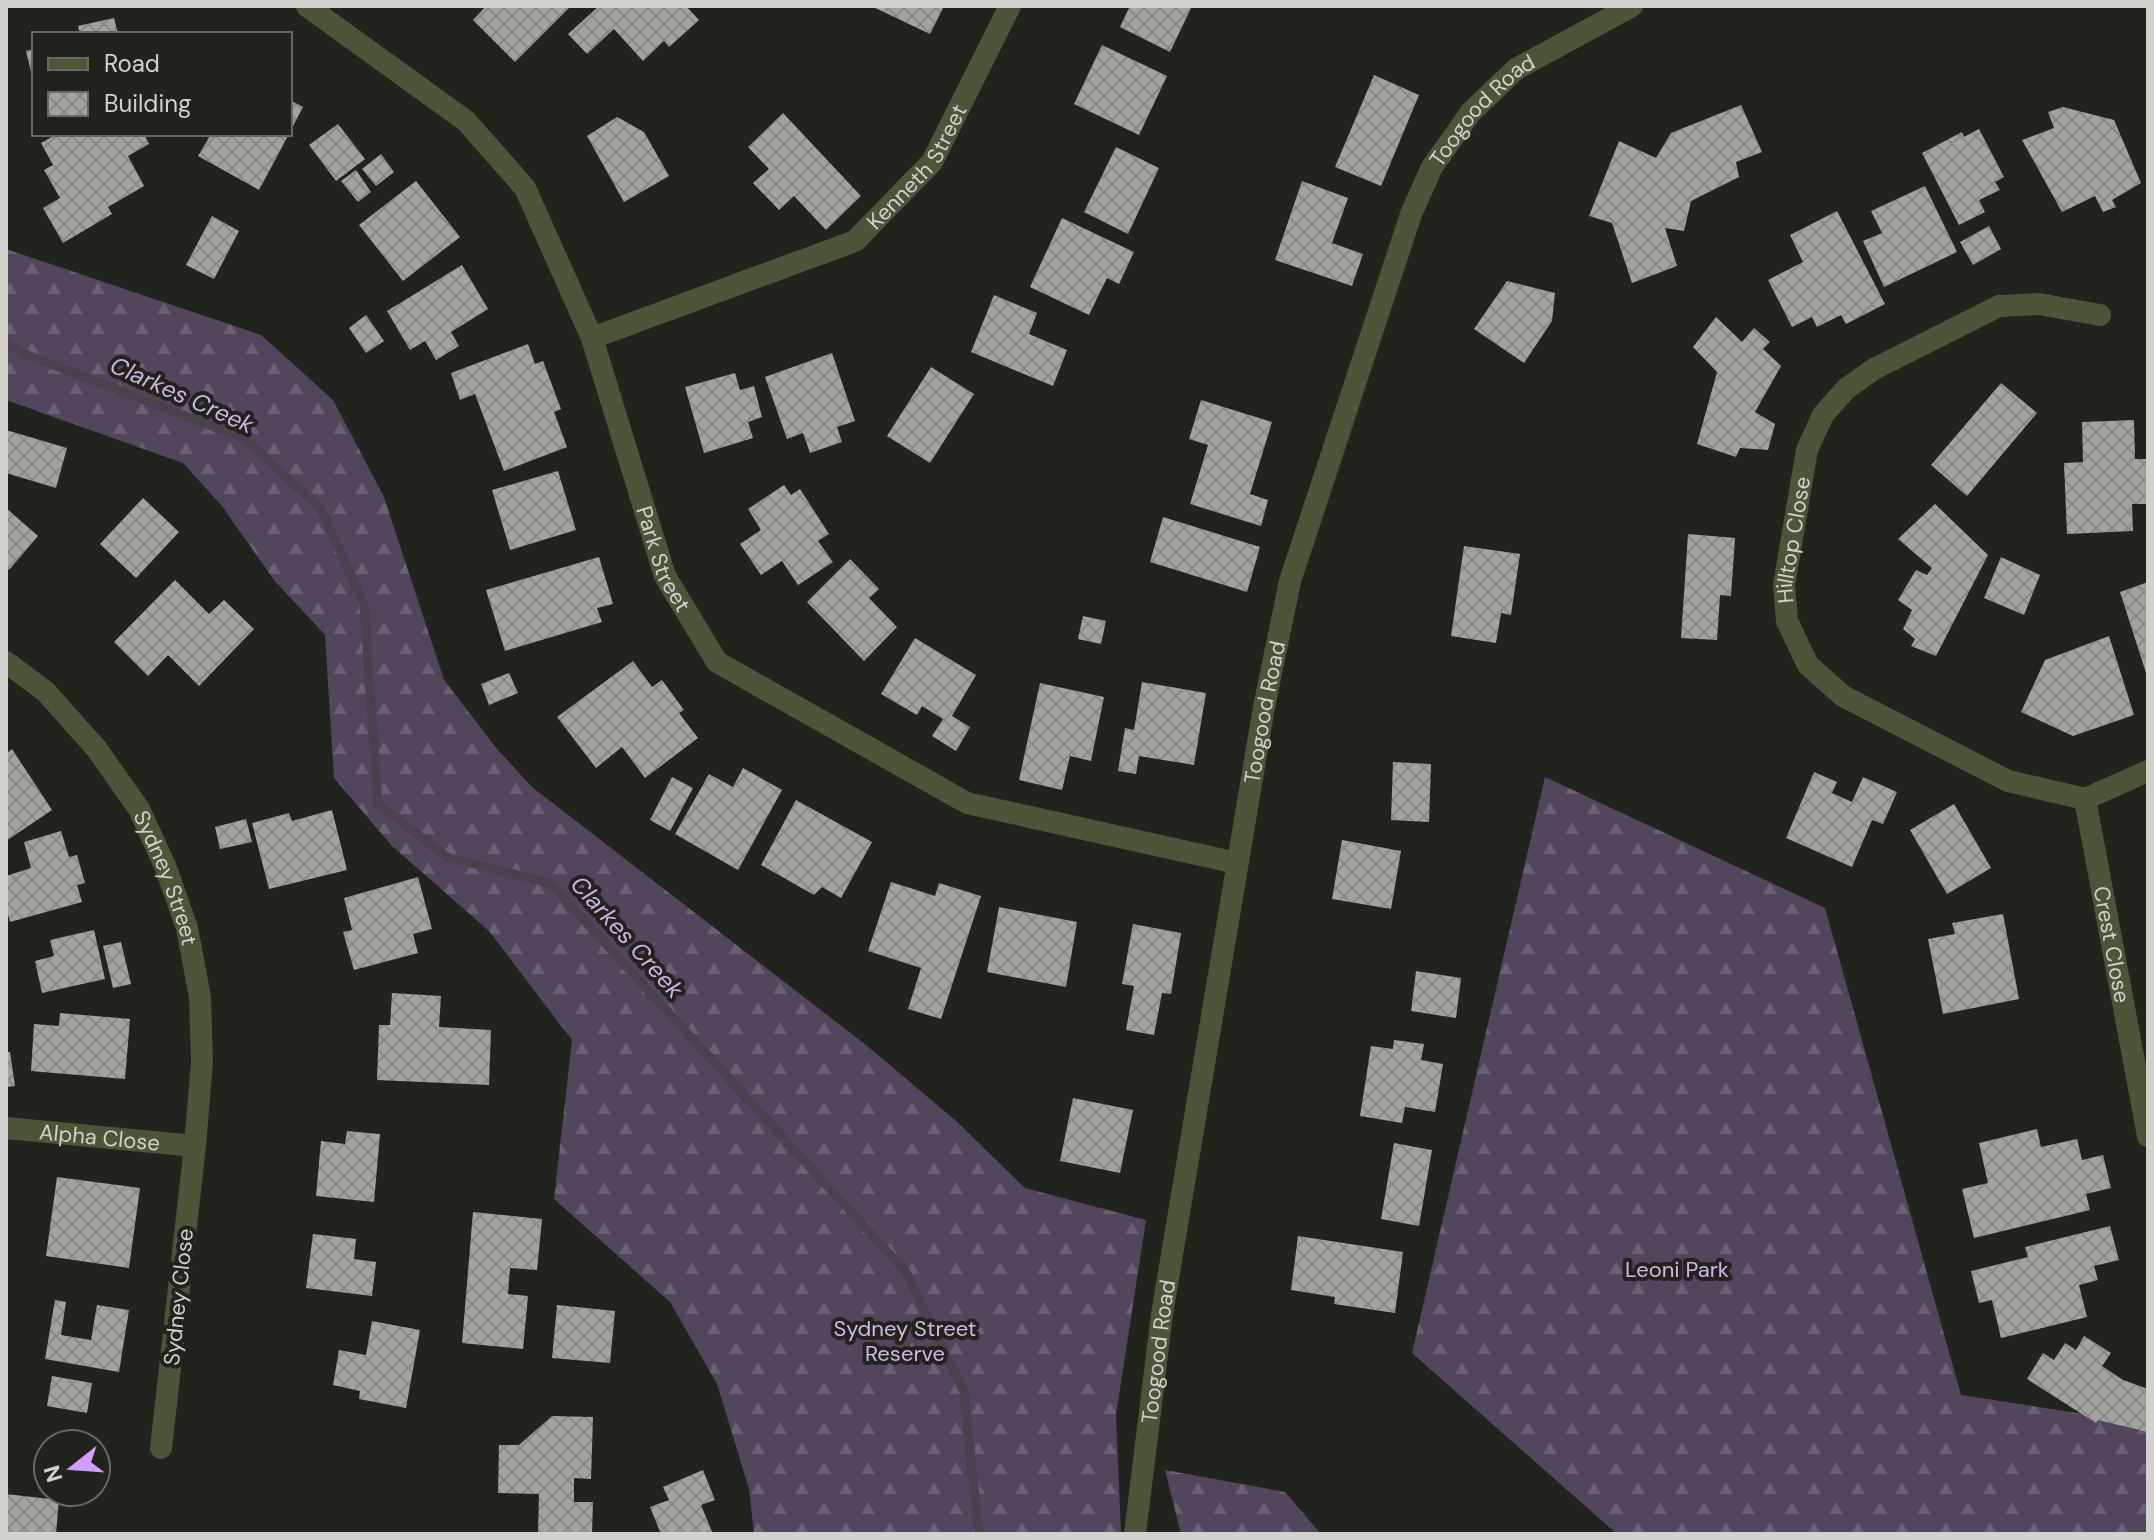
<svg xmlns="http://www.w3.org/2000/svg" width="2154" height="1540" viewBox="0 0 2154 1540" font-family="'DM Sans',sans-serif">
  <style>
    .forest { fill: url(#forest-firs) }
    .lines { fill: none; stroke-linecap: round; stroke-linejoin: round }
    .stream { stroke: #48424c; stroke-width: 9 }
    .building { fill: url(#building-cross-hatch) }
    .minor { stroke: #4d5538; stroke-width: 22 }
    .labels { text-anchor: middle; stroke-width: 8; stroke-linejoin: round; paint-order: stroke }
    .street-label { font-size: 22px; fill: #d1d2ce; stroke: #21231d }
    .park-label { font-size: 22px; fill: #d1b8e7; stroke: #21231d }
    .water-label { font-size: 24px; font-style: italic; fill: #ccb3e3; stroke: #21231d }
  </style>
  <defs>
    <pattern id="forest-firs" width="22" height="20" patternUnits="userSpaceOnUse" patternTransform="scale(2)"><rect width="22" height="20" fill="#52465d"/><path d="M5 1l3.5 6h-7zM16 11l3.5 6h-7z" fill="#6a6073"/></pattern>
    <pattern id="building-cross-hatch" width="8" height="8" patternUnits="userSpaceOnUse" patternTransform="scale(2)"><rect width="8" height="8" fill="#a1a39c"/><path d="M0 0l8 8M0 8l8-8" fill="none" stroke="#888a84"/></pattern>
  </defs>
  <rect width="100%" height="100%" fill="#21231d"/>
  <!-- forest -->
  <g class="forest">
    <polygon points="6,249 261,335 333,400 384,497 444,680 497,749 532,787 866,1045 955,1120 1025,1188 1146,1220 1116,1415 1121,1534 754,1534 749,1489 717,1384 670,1302 554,1199 572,1040 489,931 392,846 334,778 325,635 274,580 222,506 183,463 6,400"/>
    <polygon points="1545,777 1825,908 1961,1395 2148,1424 2148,1534 1617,1534 1412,1353"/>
    <polygon points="1165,1470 1285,1492 1321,1534 1181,1534"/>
  </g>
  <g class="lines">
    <!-- stream -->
    <polyline class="stream" points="6,343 25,354 245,439 321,509 364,604 378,804 447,857 550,883 906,1272 964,1392 979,1534"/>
  </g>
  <!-- building -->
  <g class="building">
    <polygon points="486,6 571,6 515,62 473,20"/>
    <polygon points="599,6 686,6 699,20 669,47 664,41 643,61 614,29 587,54 568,34"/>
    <polygon points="871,6 944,6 930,34"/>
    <polygon points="1130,6 1192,6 1170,52 1120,27"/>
    <polygon points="114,18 118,34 80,34 78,26"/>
    <polygon points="1102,45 1167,76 1139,135 1074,104"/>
    <polygon points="34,49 34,80 33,80 26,51"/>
    <polygon points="1374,75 1419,95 1381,186 1335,167"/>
    <polygon points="290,100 303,107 290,132"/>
    <polygon points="1741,105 1762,152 1736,162 1739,177 1691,201 1684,231 1665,228 1677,266 1632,283 1612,223 1589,216 1619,141 1656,158 1671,133"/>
    <polygon points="2063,107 2114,120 2141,183 2112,200 2116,207 2103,212 2095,196 2062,212 2022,140 2054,128 2048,112"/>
    <polygon points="783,113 861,196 826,230 794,196 779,210 753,183 769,169 748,147"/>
    <polygon points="617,117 644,132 669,176 624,202 587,136"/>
    <polygon points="338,124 365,159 336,181 309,145"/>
    <polygon points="1979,129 2004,177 1995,182 2000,190 1979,200 1985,212 1959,225 1922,153 1962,132 1964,137"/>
    <polygon points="57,134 108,134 110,137 116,134 144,134 149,144 128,156 144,186 108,207 112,214 63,243 43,208 60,198 44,170 53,165 41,143"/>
    <polygon points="211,134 289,134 259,190 198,156"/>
    <polygon points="1116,147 1159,168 1128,234 1084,212"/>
    <polygon points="381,154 394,172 376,186 362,169"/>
    <polygon points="356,170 371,192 358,202 341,181"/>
    <polygon points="416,181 460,237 403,281 359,225"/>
    <polygon points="1302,181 1348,198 1332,243 1363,254 1352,286 1275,260"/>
    <polygon points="1925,186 1957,252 1884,287 1863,241 1882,233 1871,211"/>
    <polygon points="1837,211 1885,304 1846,324 1841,315 1817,327 1812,317 1792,327 1768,280 1803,262 1790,235"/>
    <polygon points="212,216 239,231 214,279 186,265"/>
    <polygon points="1062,218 1134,252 1119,284 1107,278 1089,315 1030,287"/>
    <polygon points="1989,226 2001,249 1973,265 1960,242"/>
    <polygon points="462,265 488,309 451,332 459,346 436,360 425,341 410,350 387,311"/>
    <polygon points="1507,281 1555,293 1552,321 1524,363 1474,329"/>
    <polygon points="994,295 1037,313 1029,334 1067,350 1053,386 971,352"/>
    <polygon points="366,315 384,341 366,353 349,328"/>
    <polygon points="1716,317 1742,342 1754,328 1770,342 1763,349 1781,366 1755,412 1775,424 1768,450 1740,448 1736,457 1697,444 1717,372 1693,347"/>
    <polygon points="528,344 535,364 543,361 561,409 554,412 567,447 504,471 475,394 460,400 451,373"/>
    <polygon points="832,353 855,421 837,427 842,442 810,453 803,433 787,439 765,377"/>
    <polygon points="931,367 974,394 930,463 887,436"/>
    <polygon points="735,373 740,390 754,386 762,417 748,422 753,438 704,453 685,387"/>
    <polygon points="2001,383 2037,413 1967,496 1931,465"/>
    <polygon points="1201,400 1272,422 1250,494 1268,500 1261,526 1190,504 1208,445 1189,439"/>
    <polygon points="2134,420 2135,459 2148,459 2148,504 2132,504 2133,531 2067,534 2064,463 2083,462 2082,422"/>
    <polygon points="6,430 67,448 56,488 6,473"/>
    <polygon points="558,471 576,530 510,550 492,490"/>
    <polygon points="784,485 791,495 800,489 829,534 818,541 833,562 798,585 782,561 761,575 740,544 761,530 748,509"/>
    <polygon points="143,498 179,532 136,578 100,544"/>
    <polygon points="1935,504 1988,555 1936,656 1911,646 1915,639 1903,629 1912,610 1898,600 1916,570 1927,575 1932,568 1898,539"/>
    <polygon points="6,508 38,536 9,570 6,567"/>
    <polygon points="1163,517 1260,547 1247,592 1150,562"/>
    <polygon points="1688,534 1735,538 1731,596 1720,595 1717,640 1681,638"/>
    <polygon points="1464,546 1520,554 1511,615 1501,613 1496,643 1451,636"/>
    <polygon points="599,557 613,604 597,608 602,622 505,651 486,590"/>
    <polygon points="2001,557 2040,575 2024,615 1984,598"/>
    <polygon points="850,559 879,589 869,598 897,627 864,661 807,602"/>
    <polygon points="175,580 209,614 224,600 254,629 199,686 168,655 148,676 114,642"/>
    <polygon points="2148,582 2148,676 2147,676 2120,592"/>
    <polygon points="1083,616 1106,621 1101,644 1078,639"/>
    <polygon points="2109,636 2134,715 2073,736 2021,712 2045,660"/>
    <polygon points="915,638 976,675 952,716 970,727 956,751 932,736 943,719 922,706 917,715 881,694"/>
    <polygon points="633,661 652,687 662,680 684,710 679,713 698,738 645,778 622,747 596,768 557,717"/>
    <polygon points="509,673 518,693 489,705 481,684"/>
    <polygon points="1142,682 1206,693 1194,765 1139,756 1136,774 1118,771 1125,728 1134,730"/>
    <polygon points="1040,683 1104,697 1091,761 1070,756 1062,790 1019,780"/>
    <polygon points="12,749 52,810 6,841 6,754"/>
    <polygon points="1393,762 1431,764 1429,822 1391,820"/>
    <polygon points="743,768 782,790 738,870 675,834 709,774 733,787"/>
    <polygon points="1814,772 1837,782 1832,793 1852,802 1863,777 1897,792 1883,824 1872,820 1852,867 1786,838"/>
    <polygon points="672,777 693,788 670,831 650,820"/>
    <polygon points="796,800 872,842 841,898 822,887 814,895 761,865"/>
    <polygon points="1954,804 1991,868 1947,894 1910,830"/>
    <polygon points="332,810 347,870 269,889 252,823 289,813 292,821"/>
    <polygon points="246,819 252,842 220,849 215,827"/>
    <polygon points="61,831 69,857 77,855 85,883 77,885 82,902 10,922 6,907 6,876 31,868 24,842"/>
    <polygon points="1342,840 1401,851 1391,909 1332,899"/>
    <polygon points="418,877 432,929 413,934 418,953 354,970 343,932 352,930 344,898"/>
    <polygon points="891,882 935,896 939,883 981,896 941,1019 908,1009 921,968 868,951"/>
    <polygon points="999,907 1077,922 1066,987 987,972"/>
    <polygon points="2003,914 2019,999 1943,1014 1928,939 1955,934 1952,923"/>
    <polygon points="1133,924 1181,933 1171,994 1162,993 1154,1035 1126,1030 1134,986 1122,984"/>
    <polygon points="94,930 105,979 42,993 35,961 54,956 50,940"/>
    <polygon points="121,942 131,984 113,988 103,946"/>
    <polygon points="1416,971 1461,978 1456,1018 1411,1011"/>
    <polygon points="392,993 441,996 439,1027 491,1030 489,1085 377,1080 379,1025 390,1025"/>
    <polygon points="60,1013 130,1019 125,1079 31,1071 34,1024 59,1026"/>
    <polygon points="1394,1040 1424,1044 1421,1060 1443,1064 1435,1112 1405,1107 1402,1123 1360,1116 1371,1046 1393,1049"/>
    <polygon points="6,1052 10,1052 15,1086 6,1087"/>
    <polygon points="1073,1098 1133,1110 1120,1173 1060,1161"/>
    <polygon points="2037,1129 2041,1147 2077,1139 2082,1160 2103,1155 2111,1188 2086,1194 2090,1210 1974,1238 1962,1189 1988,1183 1979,1143"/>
    <polygon points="347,1131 380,1134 374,1202 316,1196 321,1141 345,1144"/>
    <polygon points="1394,1143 1432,1150 1419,1226 1381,1219"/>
    <polygon points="57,1177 140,1188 129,1268 46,1256"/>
    <polygon points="473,1212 542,1219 537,1270 510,1268 508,1294 528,1296 523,1349 462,1343"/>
    <polygon points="2110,1226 2119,1260 2094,1266 2098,1280 2079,1285 2087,1317 2001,1338 1992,1300 1979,1303 1971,1271 2028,1257 2025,1247"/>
    <polygon points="313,1234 356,1239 354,1259 376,1262 372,1296 306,1288"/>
    <polygon points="1298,1236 1403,1252 1395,1313 1334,1304 1335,1297 1291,1290"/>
    <polygon points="55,1300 66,1302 61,1335 91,1340 97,1305 129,1310 119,1372 45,1359"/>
    <polygon points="557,1305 615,1311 610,1363 552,1358"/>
    <polygon points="372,1321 420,1330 406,1408 359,1399 360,1391 333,1385 339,1350 366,1355"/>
    <polygon points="2084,1336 2111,1353 2102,1366 2123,1380 2148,1389 2148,1432 2098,1420 2096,1423 2027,1379 2043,1353 2054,1360 2065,1343 2076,1350"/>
    <polygon points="52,1376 92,1383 87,1413 47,1406"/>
    <polygon points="552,1416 593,1417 591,1479 574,1478 574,1502 593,1502 592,1534 538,1534 539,1494 498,1493 499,1445 519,1445"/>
    <polygon points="703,1470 715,1500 701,1505 713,1534 661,1534 650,1507 669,1500 663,1487"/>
    <polygon points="6,1494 59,1500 56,1534 6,1534"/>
  </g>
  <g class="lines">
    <!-- minor -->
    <g class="minor">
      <path id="s1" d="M307 6 466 121 525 188 592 338 665 576 717 662 967 803 1237 863"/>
      <path id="s2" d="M592 338 855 241 932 162 1010 6"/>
      <path id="s3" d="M6 662 46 692 96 748 139 809 166 868 187 928 200 997 202 1061 195 1146 161 1448"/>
      <path id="s4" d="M2085 799 2008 781 1843 696 1808 665 1787 621 1784 585 1807 450 1823 415 1846 389 1874 369 1999 306 2039 304 2100 315"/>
      <path id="s5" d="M2085 799 2148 1136"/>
      <polyline points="2085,799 2148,771"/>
      <path id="s6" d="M6 1128 195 1146"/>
      <path id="s7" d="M1135 1534 1162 1314 1264 707 1290 581 1411 214 1432 167 1471 112 1516 69 1632 6"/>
    </g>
  </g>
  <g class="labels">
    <!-- street labels -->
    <g class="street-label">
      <text dy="8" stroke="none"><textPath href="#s7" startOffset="1480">Toogood Road</textPath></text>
      <text dy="8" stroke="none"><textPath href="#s2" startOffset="378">Kenneth Street</textPath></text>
      <text dy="8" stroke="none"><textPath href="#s4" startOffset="442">Hilltop Close</textPath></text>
      <text dy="8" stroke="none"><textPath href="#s1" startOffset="682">Park Street</textPath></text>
      <text dy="8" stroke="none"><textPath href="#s7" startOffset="832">Toogood Road</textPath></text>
      <text dy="8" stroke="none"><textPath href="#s3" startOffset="274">Sydney Street</textPath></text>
      <text dy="8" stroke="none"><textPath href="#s5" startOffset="148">Crest Close</textPath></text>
      <text dy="8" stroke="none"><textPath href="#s6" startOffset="94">Alpha Close</textPath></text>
      <text transform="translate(178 1297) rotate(-84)" y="8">Sydney Close</text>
      <text dy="8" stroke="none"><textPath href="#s7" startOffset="184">Toogood Road</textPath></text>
    </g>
    <!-- park labels -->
    <g class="park-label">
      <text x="1677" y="1277">Leoni Park</text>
      <text x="905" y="1336">Sydney Street<tspan x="905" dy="25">Reserve</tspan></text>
    </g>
    <!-- water labels -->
    <g class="water-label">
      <text transform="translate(182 395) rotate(24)" y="8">Clarkes Creek</text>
      <text transform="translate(627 937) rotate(48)" y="8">Clarkes Creek</text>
    </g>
  </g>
  <!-- border -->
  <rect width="2154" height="1540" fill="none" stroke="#d1d2ce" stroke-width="16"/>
  <!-- legend -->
  <rect x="32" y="32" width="260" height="104" fill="#21231d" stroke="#676964" stroke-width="2"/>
  <rect x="48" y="58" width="40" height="12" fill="#4d5538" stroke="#676964" stroke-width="2"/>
  <text x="104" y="72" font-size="24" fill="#d1d2ce">Road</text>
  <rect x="48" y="92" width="40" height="24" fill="url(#building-cross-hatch)" stroke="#676964" stroke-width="2"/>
  <text x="104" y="112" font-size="24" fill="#d1d2ce">Building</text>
  <!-- north arrow -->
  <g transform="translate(72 1468) rotate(253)"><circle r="38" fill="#21231d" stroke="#676964" stroke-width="2"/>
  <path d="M0-6L14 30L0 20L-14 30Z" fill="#d29dfd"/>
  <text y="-12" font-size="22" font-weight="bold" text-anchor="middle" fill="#d1d2ce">N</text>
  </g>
</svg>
